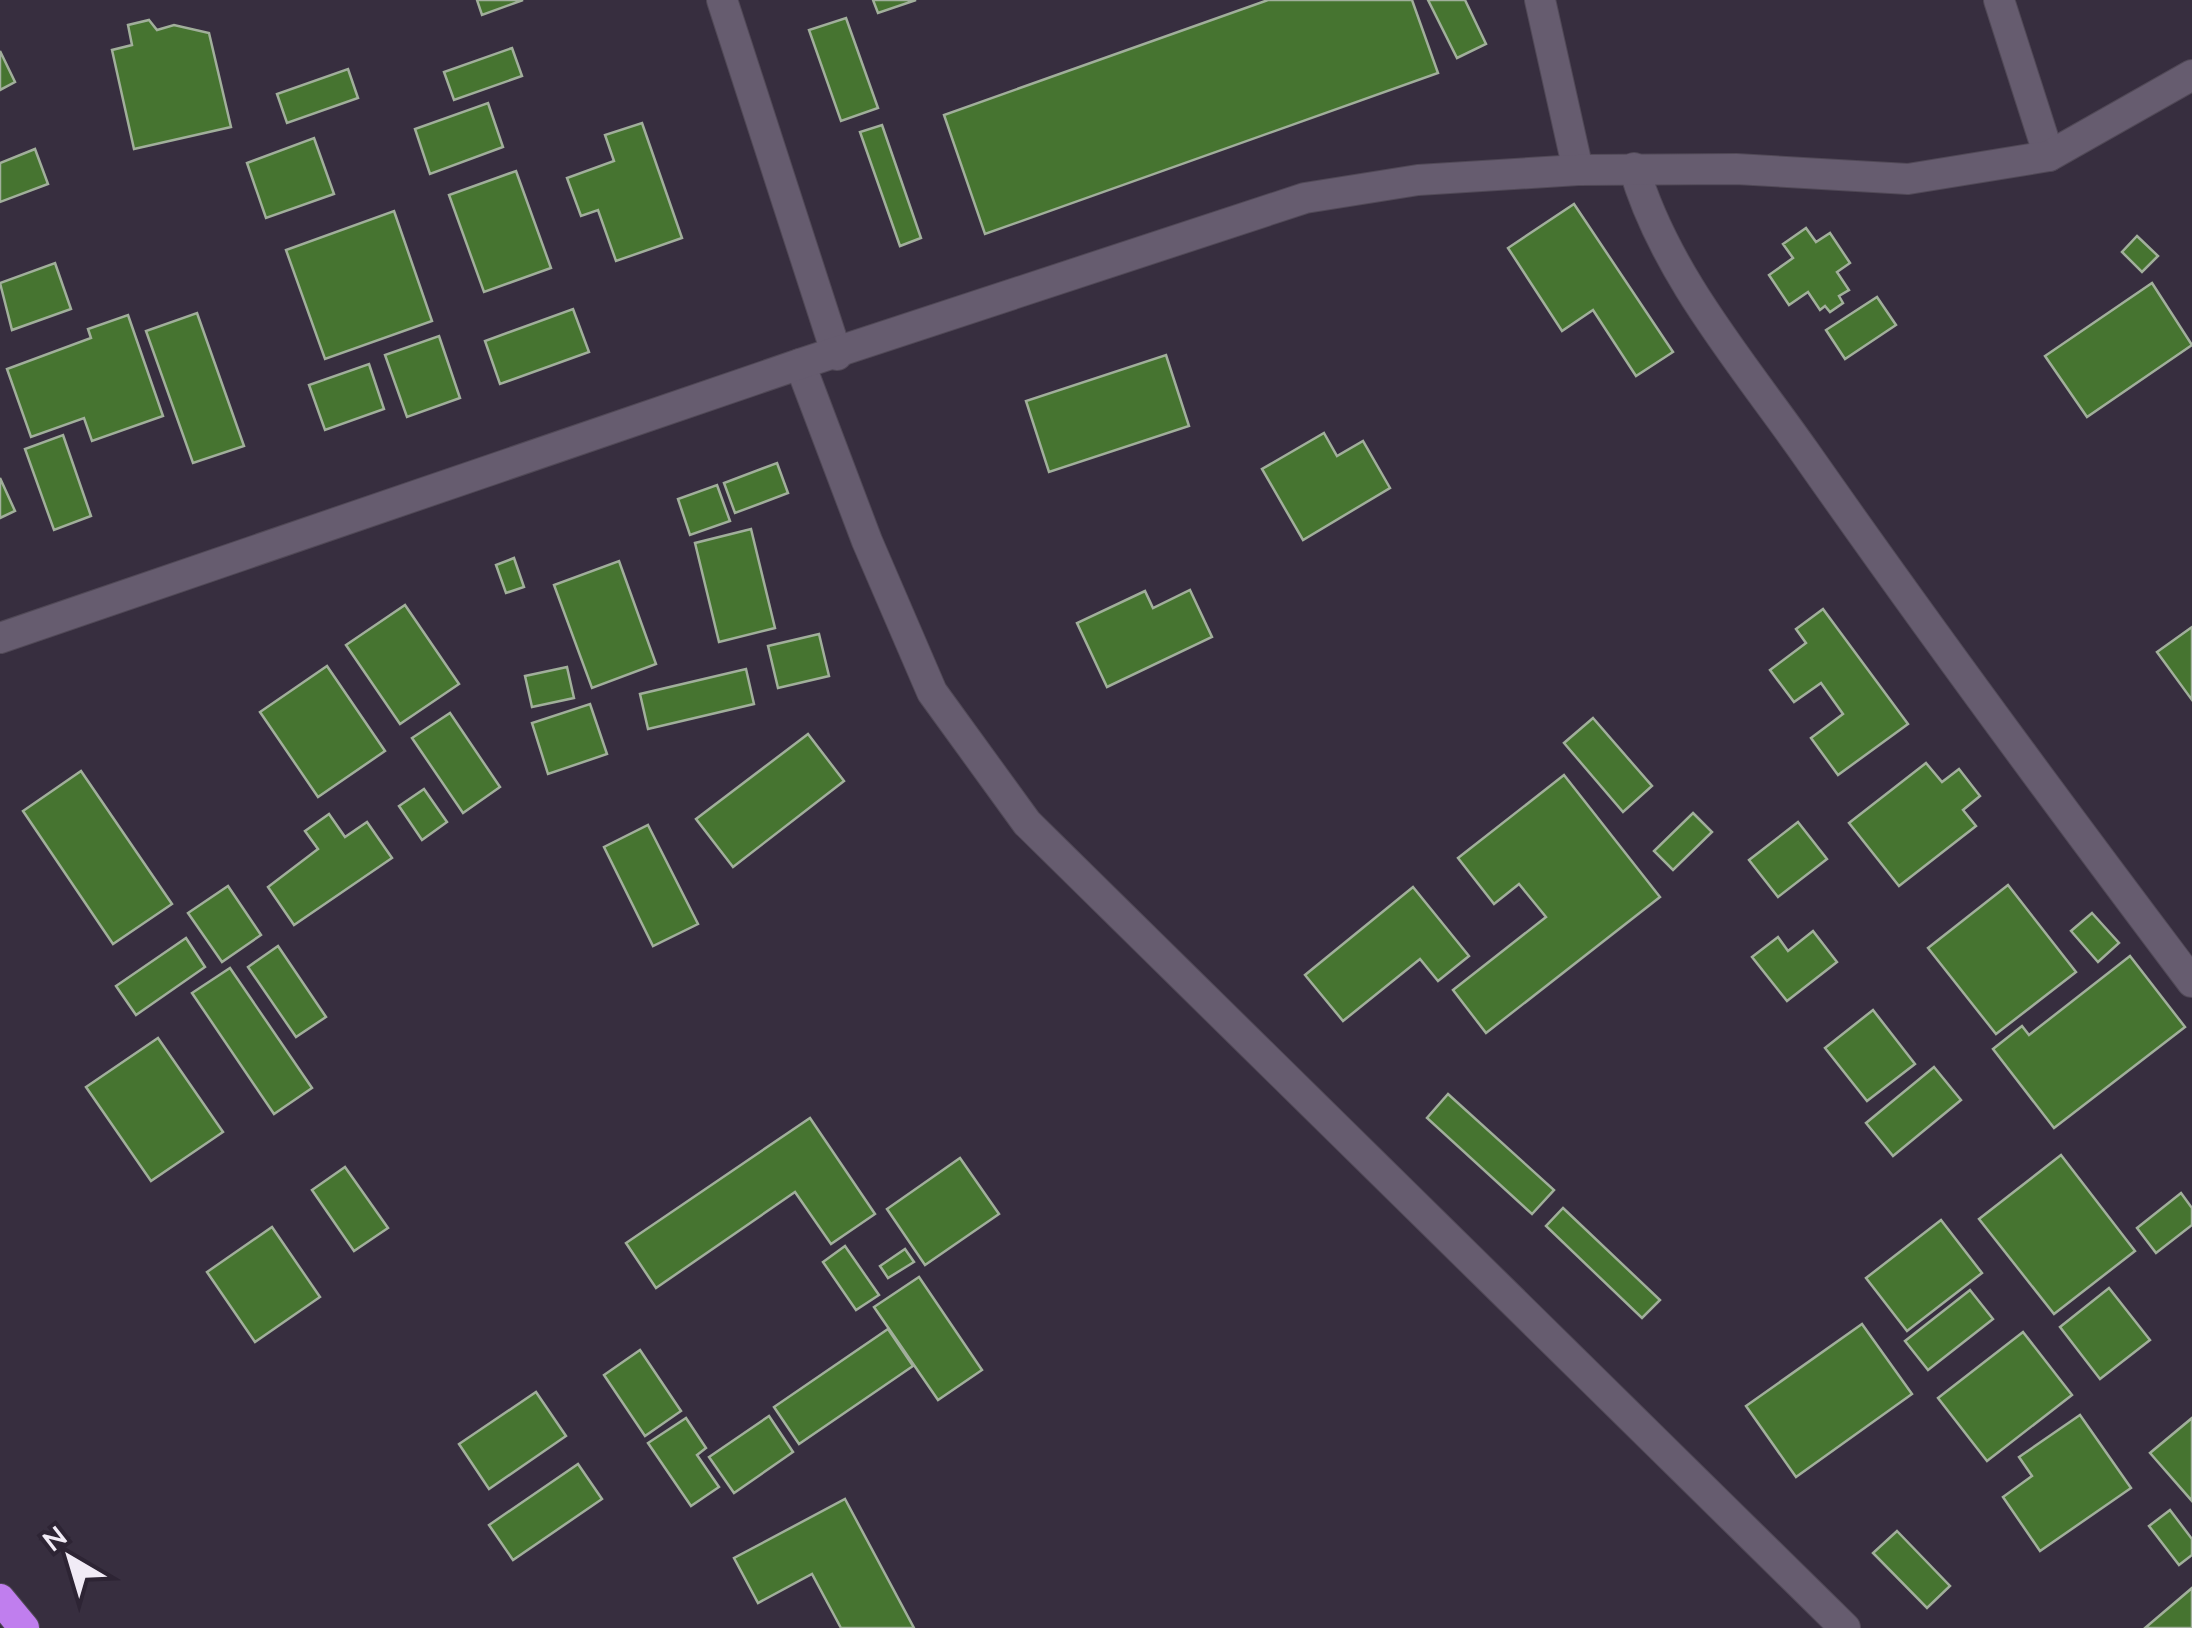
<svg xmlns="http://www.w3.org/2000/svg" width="2192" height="1628" viewBox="0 0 2192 1628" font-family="'Nunito Sans',sans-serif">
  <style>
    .building { fill: #467430; stroke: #a1af9b; stroke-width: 2.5 }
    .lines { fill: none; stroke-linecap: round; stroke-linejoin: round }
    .minor-casing { stroke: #514957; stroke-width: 32 }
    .highway-casing { stroke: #514957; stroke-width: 32 }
    .minor { stroke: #665c6f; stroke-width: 30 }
    .highway { stroke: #c07eee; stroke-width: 30 }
  </style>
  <rect width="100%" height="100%" fill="#372e3f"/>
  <!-- building -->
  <g class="building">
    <polygon points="477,0 523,0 482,15"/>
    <polygon points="873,0 916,0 878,13"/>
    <polygon points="1268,0 1412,0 1438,73 985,234 944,115"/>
    <polygon points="1428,0 1465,0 1486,44 1457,58"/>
    <polygon points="846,18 878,108 841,121 809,30"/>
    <polygon points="149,20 157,30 174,25 209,33 231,127 134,149 112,50 132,45 128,25"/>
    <polygon points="512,48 522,76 454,100 444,72"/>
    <polygon points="0,51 15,82 0,90"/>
    <polygon points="348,69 358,98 287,123 277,94"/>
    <polygon points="488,103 503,147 430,174 415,129"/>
    <polygon points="642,123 682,238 616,261 598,210 581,216 567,178 614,161 605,135"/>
    <polygon points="882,125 921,238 900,246 860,132"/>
    <polygon points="314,138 334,194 266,218 247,163"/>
    <polygon points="35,149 48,184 0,202 0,163"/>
    <polygon points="516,171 551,268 484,292 449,195"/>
    <polygon points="1574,204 1673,352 1636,376 1593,310 1562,331 1508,248"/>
    <polygon points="394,211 432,321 325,359 286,250"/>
    <polygon points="1806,228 1816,242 1830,233 1850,263 1837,272 1849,290 1839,296 1843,303 1830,312 1825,306 1820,310 1808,292 1789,305 1769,275 1793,258 1783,244"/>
    <polygon points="2137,236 2158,256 2142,272 2122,252"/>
    <polygon points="55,263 71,309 12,330 0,283"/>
    <polygon points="2152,283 2192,345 2087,417 2045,356"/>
    <polygon points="1877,297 1896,325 1845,359 1826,330"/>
    <polygon points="573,309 589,352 500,384 485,341"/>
    <polygon points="197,313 244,446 193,463 146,331"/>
    <polygon points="128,315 163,416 92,441 84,418 31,437 7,369 91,338 88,329"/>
    <polygon points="439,336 460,398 407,417 385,355"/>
    <polygon points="1166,355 1189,426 1049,472 1026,401"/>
    <polygon points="369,364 384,409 325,430 309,385"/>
    <polygon points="1324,433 1337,456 1363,441 1390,488 1303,540 1262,469"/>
    <polygon points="63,435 91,516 54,530 25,449"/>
    <polygon points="777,463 788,493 735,513 724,483"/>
    <polygon points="0,478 15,511 0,518"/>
    <polygon points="717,485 730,521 690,535 678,499"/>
    <polygon points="751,529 775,628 719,642 695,543"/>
    <polygon points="514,558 524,587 506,593 496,565"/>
    <polygon points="619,561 656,664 592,688 554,585"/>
    <polygon points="1190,590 1212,637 1107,687 1077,623 1145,591 1153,608"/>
    <polygon points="405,605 459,684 400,724 346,645"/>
    <polygon points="1823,609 1908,724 1838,775 1811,738 1843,714 1821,683 1794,702 1770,670 1806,643 1796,629"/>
    <polygon points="2192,627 2192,700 2157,652"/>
    <polygon points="819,634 829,676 778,688 768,646"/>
    <polygon points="327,666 385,751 318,797 260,712"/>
    <polygon points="567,667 574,698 532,707 525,676"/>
    <polygon points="746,669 754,704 648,729 640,694"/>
    <polygon points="590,704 607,754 548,774 532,723"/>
    <polygon points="450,713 500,787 463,813 412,738"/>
    <polygon points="1593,718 1652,786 1623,812 1564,743"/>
    <polygon points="808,734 844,781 733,867 696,819"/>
    <polygon points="1926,763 1942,782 1959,769 1980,796 1963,810 1976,826 1899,886 1849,823"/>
    <polygon points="81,771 172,904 113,944 23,811"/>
    <polygon points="1564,775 1660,897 1486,1033 1453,990 1546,917 1519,884 1494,904 1458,858"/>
    <polygon points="424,789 447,822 422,840 399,806"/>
    <polygon points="1693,813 1712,832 1673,870 1654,851"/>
    <polygon points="329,814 345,837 367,822 392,858 294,925 268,887 318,849 305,831"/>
    <polygon points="1798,822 1827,859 1778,897 1749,860"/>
    <polygon points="648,825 698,924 653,946 604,847"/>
    <polygon points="2008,885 2076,972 1996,1034 1928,948"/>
    <polygon points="228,886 261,935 222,962 188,913"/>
    <polygon points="1413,887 1469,956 1438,981 1420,959 1343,1021 1305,975"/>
    <polygon points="2092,913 2119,943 2098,962 2071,931"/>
    <polygon points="1813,931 1837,962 1787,1001 1752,957 1778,937 1788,951"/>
    <polygon points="186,938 205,967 136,1015 116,986"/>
    <polygon points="278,946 326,1017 296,1037 248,967"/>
    <polygon points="2130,956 2185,1027 2054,1128 1993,1049 2022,1026 2029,1035"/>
    <polygon points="230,968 312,1088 274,1114 192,993"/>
    <polygon points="1873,1010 1915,1064 1867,1101 1825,1048"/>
    <polygon points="158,1038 223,1132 151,1181 86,1087"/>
    <polygon points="1934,1067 1961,1100 1893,1156 1866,1123"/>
    <polygon points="1448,1094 1554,1190 1532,1214 1427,1118"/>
    <polygon points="810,1118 875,1214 831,1244 795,1192 656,1288 626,1243"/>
    <polygon points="2061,1155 2135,1251 2054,1314 1979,1219"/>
    <polygon points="960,1158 999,1214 925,1265 887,1209"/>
    <polygon points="345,1167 388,1228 354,1251 312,1190"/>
    <polygon points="2181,1193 2192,1208 2192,1225 2156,1253 2137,1228"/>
    <polygon points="1563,1208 1660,1300 1642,1318 1546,1226"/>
    <polygon points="1941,1220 1982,1273 1907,1331 1866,1278"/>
    <polygon points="272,1227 320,1297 255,1342 207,1272"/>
    <polygon points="845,1246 879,1295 856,1310 823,1262"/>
    <polygon points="905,1249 914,1262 888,1278 880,1266"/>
    <polygon points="919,1277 982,1370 938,1400 874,1307"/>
    <polygon points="2109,1288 2150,1340 2100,1379 2060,1327"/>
    <polygon points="1970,1290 1993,1319 1928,1370 1905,1341"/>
    <polygon points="1862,1324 1912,1394 1796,1477 1746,1406"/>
    <polygon points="888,1329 913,1366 799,1444 774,1407"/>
    <polygon points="2023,1332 2072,1395 1987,1461 1938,1398"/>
    <polygon points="640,1350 681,1411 645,1436 604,1375"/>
    <polygon points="536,1392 566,1436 489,1489 459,1444"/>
    <polygon points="2080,1415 2131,1488 2040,1551 2003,1497 2032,1476 2019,1457"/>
    <polygon points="769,1416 793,1452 734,1493 709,1457"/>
    <polygon points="686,1418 706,1448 697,1455 719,1487 691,1506 648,1443"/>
    <polygon points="2192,1418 2192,1501 2150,1453"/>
    <polygon points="578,1464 602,1499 513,1560 489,1525"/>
    <polygon points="845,1499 914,1628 841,1628 812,1574 758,1603 734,1558"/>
    <polygon points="2170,1510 2192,1539 2192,1555 2179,1565 2149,1526"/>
    <polygon points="1897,1531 1950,1586 1927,1608 1873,1553"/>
    <polygon points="2192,1588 2192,1628 2145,1628"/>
  </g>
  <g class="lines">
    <!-- minor casing -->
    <g class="minor-casing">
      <g id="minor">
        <polyline points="722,0 837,355"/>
        <polyline points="1540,0 1578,170"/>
        <polyline points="1999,0 2049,156"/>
        <path d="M1634 168C1664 272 1742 363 1804 451 1930 631 2060 807 2192 982"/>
        <polyline points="800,364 867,541 932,692 1027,823 1845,1628"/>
        <polyline points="0,638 800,364 1305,198 1418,180 1578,170 1736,169 1908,179 2049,156 2192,75"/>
      </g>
    </g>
    <!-- highway casing -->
    <g class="highway-casing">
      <polyline id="highway" points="0,1599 24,1628"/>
    </g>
    <!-- minor -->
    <use href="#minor" class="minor"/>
    <!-- highway -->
    <use href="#highway" class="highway"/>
  </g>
  <!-- north arrow -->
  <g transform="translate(70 1558) rotate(322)" stroke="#2d2434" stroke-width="8" paint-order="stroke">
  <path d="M0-8L18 38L0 25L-18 38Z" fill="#f1ebf6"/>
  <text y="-15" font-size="28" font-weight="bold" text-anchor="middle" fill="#f1ebf6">N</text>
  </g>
</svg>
